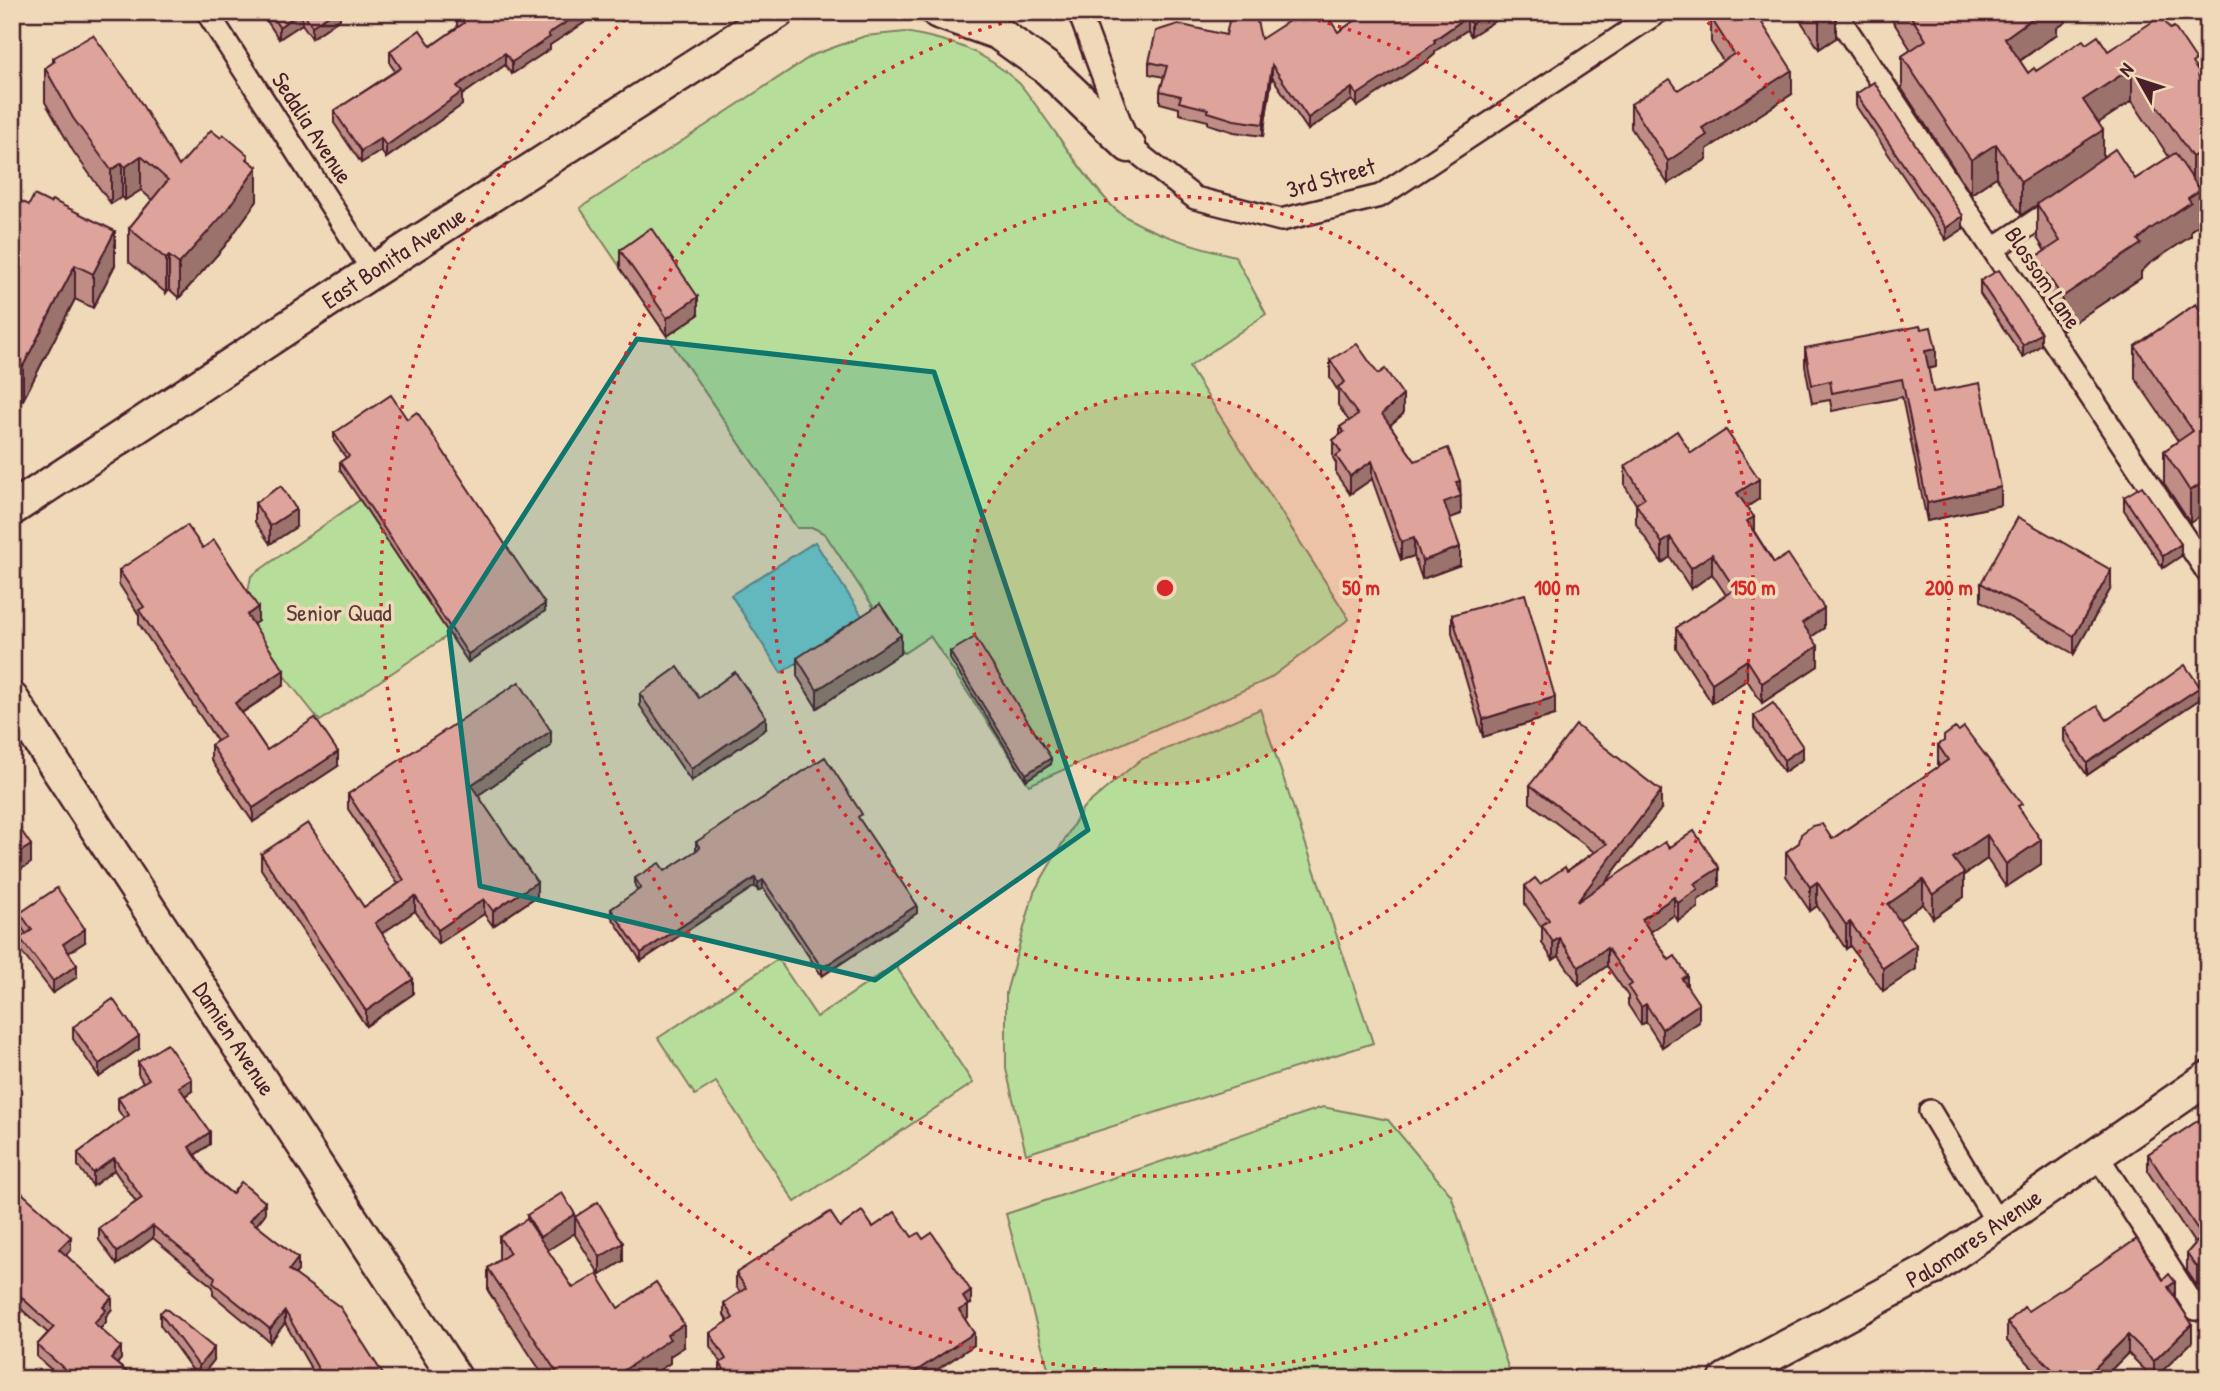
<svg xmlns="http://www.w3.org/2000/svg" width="2220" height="1391" viewBox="0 0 2220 1391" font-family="'Patrick Hand',sans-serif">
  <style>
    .green { fill: #b6de9a; stroke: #807e62; stroke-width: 2 }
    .water { fill: #77c8d1; stroke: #65848f; stroke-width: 2 }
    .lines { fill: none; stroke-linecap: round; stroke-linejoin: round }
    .street-casing { stroke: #4a1f2b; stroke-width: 26 }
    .secondary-casing { stroke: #4a1f2b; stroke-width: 37 }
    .street { stroke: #efd9b8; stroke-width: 21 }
    .secondary { stroke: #efd9b8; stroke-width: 32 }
    .rail { stroke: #4a1f2b; stroke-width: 5; stroke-dasharray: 10 5; stroke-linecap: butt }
    .wall { fill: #bf8d85; stroke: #4a1f2b; stroke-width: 2; fill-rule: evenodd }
    .shaded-wall { fill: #9b736c; stroke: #4a1f2b; stroke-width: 2 }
    .building { fill: #dea49b; stroke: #4a1f2b; stroke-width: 2 }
    .marked { fill: #0f766e; fill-opacity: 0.2; stroke: #0f766e; stroke-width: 5; stroke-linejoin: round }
    .ring { fill: none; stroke: #d62828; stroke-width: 3.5; stroke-dasharray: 3.5 7 }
    .labels { text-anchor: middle; stroke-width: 7; stroke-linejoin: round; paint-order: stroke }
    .street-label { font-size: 24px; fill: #4a1f2b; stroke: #efd9b8 }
    .park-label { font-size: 24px; fill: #5a3c3c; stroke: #efd9b8 }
    .centre { fill: #d62828; stroke: #efd9b8; stroke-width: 3.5 }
    .ring-label { font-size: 21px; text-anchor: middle; font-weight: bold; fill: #d62828; stroke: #efd9b8; stroke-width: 7; stroke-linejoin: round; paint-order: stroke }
  </style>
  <rect width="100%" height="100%" fill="#efd9b8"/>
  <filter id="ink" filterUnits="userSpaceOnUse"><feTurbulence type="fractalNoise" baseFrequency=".0143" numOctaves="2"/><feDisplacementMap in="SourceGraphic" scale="14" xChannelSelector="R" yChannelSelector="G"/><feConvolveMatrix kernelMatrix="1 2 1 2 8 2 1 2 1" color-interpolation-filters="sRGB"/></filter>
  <g filter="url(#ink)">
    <!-- green -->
    <g class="green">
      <path d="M905 32C954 41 983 50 1020 84 1050 122 1079 171 1111 205 1135 230 1201 248 1235 256L1266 314 1189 367 1349 619 1269 679 1029 785 930 636 904 653 825 534 814 528H797L580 208 813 55 865 36Z"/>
      <polygon points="360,500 450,634 320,721 247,629 246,602 251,576"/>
      <polygon points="1260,709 1373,1043 1026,1154 1006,1069 1006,993 1034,892 1083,808 1140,760"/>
      <polygon points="778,959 817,1017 895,965 973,1083 795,1202 716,1082 695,1095 658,1038"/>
      <polygon points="1323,1107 1388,1120 1451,1195 1512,1379 1051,1379 1006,1214"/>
    </g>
    <!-- water -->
    <polygon class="water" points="815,542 864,619 781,673 731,595"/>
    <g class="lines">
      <!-- street casing -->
      <g class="street-casing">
        <g id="street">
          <polyline points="207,12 373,271"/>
          <polyline points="1079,12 1129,146 1195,198 1281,220 1380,196 1658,12"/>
          <polyline points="1835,12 2208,573"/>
          <polyline points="1993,249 2061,204"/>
          <polyline points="1930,1111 1998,1224"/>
          <polyline points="2097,1155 2196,1309"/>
        </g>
      </g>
      <!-- secondary casing -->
      <g class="secondary-casing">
        <g id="secondary">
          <polyline points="938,12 998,33 1048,69 1129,146"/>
          <path id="s1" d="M12 509 373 271 778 12"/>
          <path id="s2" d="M12 699 456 1379"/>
          <path id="s3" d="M1726 1379 1930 1270 2208 1078"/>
        </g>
      </g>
      <!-- street -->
      <use href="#street" class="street"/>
      <!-- secondary -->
      <use href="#secondary" class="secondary"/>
      <!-- rail -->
      <polyline class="rail" points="2200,1379 2208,1371"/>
    </g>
    <!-- wall -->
    <g class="wall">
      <polygon points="261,12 340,12 340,19 312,38 302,24 279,39"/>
      <polygon points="1368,12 1509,12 1471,36 1467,30 1435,51 1435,54 1427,61 1357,107 1352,100 1308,130 1272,77 1263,136 1234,132 1208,124 1208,121 1179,114 1179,108 1160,103 1160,91 1164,77 1149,74 1149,62 1226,35 1261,39 1338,32"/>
      <polygon points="1795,12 1836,12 1836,38 1819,49"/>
      <path d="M1887 12H2066V22L2057 28V34L2020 61 2028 73 2036 71 2086 44 2108 51 2196 68 2198 186 2200 224 2191 230V236L2149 264 2141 272V278L2062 330 2036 291V257L2045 251 2037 238V205L2021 215 1996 177 1971 194 1902 89V56L1911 50ZM2132 101 2169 157 2135 179 2103 158 2098 123Z"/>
      <polygon points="457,13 587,13 587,21 550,45 550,49 512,74 505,65 462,95 462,105 386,158 381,151 361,163 334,123 334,111 395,71 390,64 390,51 431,46 458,27 457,25"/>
      <polygon points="1711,18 1792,94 1707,149 1707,159 1668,184 1631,128 1631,104 1678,90 1723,61 1711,42"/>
      <polygon points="53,58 179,166 248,160 257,201 224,247 179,298 169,289 166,293 129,262 129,228 152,200 141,190 125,200 122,197 111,204 73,151 45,102 45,68 53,63"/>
      <polygon points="1856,94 1963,229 1946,240 1856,106"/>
      <polygon points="12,209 115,265 93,308 75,299 23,400 12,395"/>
      <polygon points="620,250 698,315 667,336 620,268"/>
      <polygon points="1980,281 2041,345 2023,357 1980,294"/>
      <polygon points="2196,304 2190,523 2164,483 2164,451 2178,441 2135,378 2135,346"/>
      <polygon points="1805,348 1936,367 1928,369 1933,392 2001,505 1927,521 1902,397 1832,411 1830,400 1812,403 1805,366"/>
      <polygon points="1330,360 1403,414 1390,425 1415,461 1460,481 1461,514 1450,518 1460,565 1422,579 1414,556 1401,560 1372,479 1350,494 1336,474 1336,463 1333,458 1333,440 1340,435 1340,427 1349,421 1338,405 1338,391 1330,378"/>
      <polygon points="407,419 545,611 468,662 340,470 340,462 346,458 334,441 334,433"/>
      <polygon points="1691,453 1759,499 1747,507 1754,531 1774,563 1824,628 1811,637 1818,666 1762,703 1747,680 1712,703 1676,648 1676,628 1726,595 1712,574 1691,589 1670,557 1662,563 1636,524 1636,504 1625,486 1625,466"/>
      <polygon points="2124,497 2181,556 2163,568 2124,510"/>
      <polygon points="255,503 296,527 270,544 255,522"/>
      <polygon points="203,548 258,621 253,624 284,685 242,713 267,750 338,766 253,822 211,760 211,745 217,741 139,624 139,615 119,584 119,570"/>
      <polygon points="1981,583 2111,588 2074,654 1981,601"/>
      <polygon points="2208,603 2208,637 2207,636"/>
      <polygon points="1452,615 1555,715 1483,737 1452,633"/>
      <polygon points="950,652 1051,764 1026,780 950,659"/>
      <polygon points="901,653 817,708 797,676 797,658"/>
      <polygon points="640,694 699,698 766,729 691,781 640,706"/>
      <polygon points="2200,699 2087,775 2064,741 2064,728"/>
      <polygon points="1754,716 1803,759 1784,772 1754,728"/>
      <polygon points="1938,745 2022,811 2041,864 2006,887 1987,859 1964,875 1964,897 1933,918 1923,904 1899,920 1916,969 1883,991 1850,946 1846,949 1817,906 1810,911 1786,876 1786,852 1799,843 1832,839 1938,767"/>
      <polygon points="551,746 478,795 537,896 493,926 484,914 438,944 415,911 382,933 413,994 366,1026 261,869 261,854 364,907 398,884 348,809 348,794"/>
      <polygon points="1530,785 1661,809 1606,882 1669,848 1719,886 1698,900 1698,908 1678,921 1674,915 1650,932 1687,986 1699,1022 1662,1047 1646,1022 1641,1025 1628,1005 1628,996 1607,966 1579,985 1559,956 1553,960 1542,943 1542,928 1525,904 1525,886 1540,884 1567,871 1594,852 1530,803"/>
      <polygon points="861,822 917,913 822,976 763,888 758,891 755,886 641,961 611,916 611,909 638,891 635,886 635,878 665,871 696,851 696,842 862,822"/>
      <polygon points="20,913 85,942 68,953 77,977 53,993 20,950 20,938 26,934 20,925"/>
      <polygon points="73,1027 139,1049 99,1077 73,1039"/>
      <polygon points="138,1062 192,1091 185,1096 210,1144 195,1155 208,1174 232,1194 265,1214 256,1225 298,1271 295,1274 386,1379 317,1379 285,1323 270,1342 213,1295 213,1287 153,1238 117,1265 99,1240 99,1228 136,1202 114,1170 93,1186 78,1166 78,1153 124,1119 118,1110 118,1098 143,1082 138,1074"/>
      <polygon points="2208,1114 2208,1278 2197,1286 2187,1271 2187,1253 2195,1244 2148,1172 2148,1154"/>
      <polygon points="12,1184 71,1249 66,1255 112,1309 106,1316 106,1322 100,1329 121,1359 117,1364 135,1379 62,1379 37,1357 37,1345 48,1333 20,1308 17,1312 12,1308"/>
      <polygon points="527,1215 575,1216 623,1261 600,1275 575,1235 575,1233 547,1250 573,1288 618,1308 684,1347 670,1356 670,1363 646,1379 546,1379 488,1291 488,1268 499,1260 499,1237 527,1220"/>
      <polygon points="840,1227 873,1227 912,1237 971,1304 968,1305 968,1317 965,1319 974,1345 923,1379 714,1379 714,1376 720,1371 720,1362 710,1346 710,1333 728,1322 724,1315 724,1303 740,1292 736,1286 736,1273"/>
      <polygon points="2175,1297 2192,1342 2154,1379 2128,1353 2102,1379 2044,1379 2007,1341 2007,1323 2028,1311"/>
      <polygon points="160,1313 214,1360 199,1379 160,1325"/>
    </g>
    <!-- shaded-wall -->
    <g class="shaded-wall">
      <polygon points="301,12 302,12 302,24 279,39 279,27"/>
      <polygon points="333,12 340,12 340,19 312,38 312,26"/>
      <polygon points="582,12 589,12 587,13 587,21 550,45 550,49 512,74 512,62 548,34"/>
      <polygon points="1489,12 1509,12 1471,36 1471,24"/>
      <polygon points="1824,12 1836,12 1836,38 1819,49 1819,16"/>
      <polygon points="2041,12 2066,12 2066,22 2057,28 2057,34 2005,71 2005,38"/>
      <polygon points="1467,17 1467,30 1435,51 1435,54 1427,61 1357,107 1357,95"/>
      <polygon points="505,53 505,65 462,95 462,105 386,158 386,146 457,86"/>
      <polygon points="1272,65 1272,77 1263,136 1263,124"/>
      <polygon points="2132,68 2132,101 2083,133 2083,100"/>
      <polygon points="1792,70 1792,94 1707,149 1707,159 1668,184 1668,161 1702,128"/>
      <polygon points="1352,88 1352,100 1308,130 1308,118"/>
      <polygon points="2103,130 2103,163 2021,215 2021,182"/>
      <polygon points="381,138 381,151 361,163 361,151"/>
      <polygon points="1996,144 1996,177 1971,194 1971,160"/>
      <polygon points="2208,147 2208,180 2192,190 2192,157"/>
      <polygon points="248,155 248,180 257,167 257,201 224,247 179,298 179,264 247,159"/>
      <polygon points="141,156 141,190 125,200 125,167"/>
      <polygon points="122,163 122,197 111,204 111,170"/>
      <polygon points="2200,190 2200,224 2191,230 2191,236 2149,264 2141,272 2141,278 2062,330 2062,297 2138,240 2149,230 2188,198"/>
      <polygon points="1963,216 1963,229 1946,240 1946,228"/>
      <polygon points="115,231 115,265 93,308 93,274"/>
      <polygon points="169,256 169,289 166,293 166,259"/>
      <polygon points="75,265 75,299 23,400 23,366"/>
      <polygon points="698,297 698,315 667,336 667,318"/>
      <polygon points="2041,333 2041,345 2023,357 2023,345"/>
      <polygon points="1936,349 1936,367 1925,369 1925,351"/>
      <polygon points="1403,395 1403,414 1382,432 1382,414"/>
      <polygon points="1372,461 1372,479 1350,494 1350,476"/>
      <polygon points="1759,479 1759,499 1737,513 1737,493"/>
      <polygon points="2208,479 2208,511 2190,523 2190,491"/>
      <polygon points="1460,481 1461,514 1444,520 1444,502 1456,482"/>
      <polygon points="2001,487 2001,505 1927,521 1927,503"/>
      <polygon points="296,509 296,527 270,544 270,526"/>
      <polygon points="1754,517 1754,537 1747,521"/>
      <polygon points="1670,537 1670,557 1662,563 1662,543"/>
      <polygon points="1414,538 1414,556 1401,560 1401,542"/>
      <polygon points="2181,544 2181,556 2163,568 2163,556"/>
      <polygon points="1460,547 1460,565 1422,579 1422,561"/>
      <polygon points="1712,554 1712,574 1691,589 1691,568"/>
      <polygon points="2111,570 2111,588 2074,654 2074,636"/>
      <polygon points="545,604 545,611 468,662 468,654"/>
      <polygon points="258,607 258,621 247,629 247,615"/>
      <polygon points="1824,608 1824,628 1802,643 1802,623"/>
      <polygon points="901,635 901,653 817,708 817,690"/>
      <polygon points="1818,646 1818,666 1762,703 1762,683"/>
      <polygon points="1747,660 1747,680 1712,703 1712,683"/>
      <polygon points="284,670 284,685 235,717 235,703"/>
      <polygon points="2200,687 2200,699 2087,775 2087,763"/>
      <polygon points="1555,697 1555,715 1483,737 1483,719"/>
      <polygon points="766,717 766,729 691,781 691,769"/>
      <polygon points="551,731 551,746 471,800 471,785"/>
      <polygon points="1803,747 1803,759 1784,772 1784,760"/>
      <polygon points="338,752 338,766 253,822 253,808"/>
      <polygon points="1051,758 1051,764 1026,780 1026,774"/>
      <polygon points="1661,791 1661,809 1577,920 1577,902"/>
      <polygon points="15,808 15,826 12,828 12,810"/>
      <polygon points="1987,835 1987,859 1964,875 1964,897 1933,918 1933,895 1953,858"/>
      <polygon points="2041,840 2041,864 2006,887 2006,864"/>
      <polygon points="31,845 31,863 12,875 12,857"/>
      <polygon points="1719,868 1719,886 1698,900 1698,908 1678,921 1678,903 1694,884"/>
      <polygon points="755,878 755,886 641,961 641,953"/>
      <polygon points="763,880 763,888 758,891 758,883"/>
      <polygon points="1923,880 1923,904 1888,928 1888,904"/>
      <polygon points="537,882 537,896 493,926 493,911"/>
      <polygon points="1817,882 1817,906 1810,911 1810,887"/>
      <polygon points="415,896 415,911 375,938 375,923"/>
      <polygon points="1674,897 1674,915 1642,938 1642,919"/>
      <polygon points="484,899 484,914 438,944 438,930"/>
      <polygon points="917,905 917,913 822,976 822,968"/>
      <polygon points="1850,922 1850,946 1846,949 1846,925"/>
      <polygon points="85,929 85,942 63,956 63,944"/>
      <polygon points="1559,938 1559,956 1553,960 1553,942"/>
      <polygon points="1916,945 1916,969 1883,991 1883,968"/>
      <polygon points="1607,948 1607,966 1579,985 1579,967"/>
      <polygon points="77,965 77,977 53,993 53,981"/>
      <polygon points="1687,975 1687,993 1682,979"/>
      <polygon points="413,979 413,994 366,1026 366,1011"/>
      <polygon points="1646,1004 1646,1022 1641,1025 1641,1007"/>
      <polygon points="1699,1004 1699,1022 1662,1047 1662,1029"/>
      <polygon points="139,1036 139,1049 99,1077 99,1064"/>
      <polygon points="192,1079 192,1091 179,1099 179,1087"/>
      <polygon points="210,1132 210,1144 189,1159 189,1147"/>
      <polygon points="114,1158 114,1170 93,1186 93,1173"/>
      <polygon points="265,1202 265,1214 250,1233 250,1220"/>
      <polygon points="575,1214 575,1233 540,1255 540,1237"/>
      <polygon points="153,1226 153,1238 117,1265 117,1252"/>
      <polygon points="71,1237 71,1249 59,1262 59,1249"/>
      <polygon points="623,1243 623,1261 600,1275 600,1257"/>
      <polygon points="298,1258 298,1271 289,1282 289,1270"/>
      <polygon points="2208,1260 2208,1278 2197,1286 2197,1267"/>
      <polygon points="2175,1282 2175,1300 2168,1287"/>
      <polygon points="971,1291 971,1304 968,1305 968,1317 959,1323 959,1310 963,1297"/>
      <polygon points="20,1296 20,1308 17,1312 17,1300"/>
      <polygon points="112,1297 112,1309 106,1316 106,1322 94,1336 94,1323 103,1307"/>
      <polygon points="285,1311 285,1323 270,1342 270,1329"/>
      <polygon points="684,1324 684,1347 670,1356 670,1363 646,1379 611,1379 667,1335"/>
      <polygon points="2192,1324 2192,1342 2154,1379 2154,1361"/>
      <polygon points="974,1333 974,1345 923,1379 904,1379"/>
      <polygon points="2128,1335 2128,1353 2102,1379 2084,1379"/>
      <polygon points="121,1347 121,1359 111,1371 111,1359"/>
      <polygon points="214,1348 214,1360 199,1379 199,1366"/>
    </g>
    <!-- building -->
    <g class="building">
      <polygon points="269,12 301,12 279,27"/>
      <polygon points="303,12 333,12 312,26"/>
      <polygon points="458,12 582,12 548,34 550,37 512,62 505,53 457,86 462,92 386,146 381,138 361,151 334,111 401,68 390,51 420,30 431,46 464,23 457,13"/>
      <polygon points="1231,12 1255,12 1261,39 1303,12 1318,12 1319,14 1321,12 1325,12 1338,32 1368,12 1489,12 1471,24 1467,17 1434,40 1435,42 1427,49 1357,95 1352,88 1308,118 1272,65 1263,124 1234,120 1208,112 1208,109 1179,102 1181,96 1160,91 1167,66 1149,62 1156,31 1178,24 1226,35"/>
      <polygon points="1720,12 1755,12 1792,70 1702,128 1707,135 1668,161 1631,104 1670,79 1678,90 1734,54 1711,18"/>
      <polygon points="1816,12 1824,12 1819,16"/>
      <polygon points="1908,12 2041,12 2005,38 2028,73 2034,68 2036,71 2083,40 2086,44 2098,36 2108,51 2161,16 2170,29 2174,27 2196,60 2192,63 2200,74 2198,75 2208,90 2208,147 2192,157 2132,68 2083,100 2103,130 2021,182 1996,144 1971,160 1902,56 1926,40"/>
      <polygon points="93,35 132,88 179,166 211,130 221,138 223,134 248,155 247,159 257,167 224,214 179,264 169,256 166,259 129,228 168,180 141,156 125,167 122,163 111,170 73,118 45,68 55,61 53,58"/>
      <polygon points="1874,82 1963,216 1946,228 1856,94"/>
      <polygon points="2115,149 2135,179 2175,153 2200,190 2188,198 2191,202 2149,230 2138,240 2141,244 2062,297 2036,257 2060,241 2037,204"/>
      <polygon points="34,195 50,203 52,200 115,231 93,274 75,265 23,366 12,361 12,209 17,199 29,205"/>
      <polygon points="651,228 698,297 667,318 620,250"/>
      <polygon points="1999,270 2041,333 2023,345 1980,281"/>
      <polygon points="2196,304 2208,322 2208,479 2190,491 2164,451 2193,431 2135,346"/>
      <polygon points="1920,326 1921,329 1931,327 1936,349 1925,351 1933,392 1980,383 2001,487 1927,503 1902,379 1832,393 1830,381 1812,385 1805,348"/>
      <polygon points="1357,344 1378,374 1385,369 1403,395 1382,414 1415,461 1448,448 1460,481 1456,482 1461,496 1444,502 1460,547 1422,561 1414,538 1401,542 1372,461 1350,476 1336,456 1341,452 1333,440 1344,432 1340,427 1358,415 1338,387 1345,382 1330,360"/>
      <polygon points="391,395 407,419 417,412 545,604 468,654 340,462 349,456 334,433"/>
      <polygon points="1726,430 1759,479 1737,493 1754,517 1747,521 1774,563 1788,554 1824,608 1802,623 1818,646 1762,683 1747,660 1712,683 1676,628 1735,589 1712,554 1691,568 1670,537 1662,543 1636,504 1645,498 1625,466 1677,431 1691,453"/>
      <polygon points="281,486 296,509 270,526 255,503"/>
      <polygon points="2142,486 2181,544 2163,556 2124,497"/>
      <polygon points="2018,517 2111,570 2074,636 1981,583"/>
      <polygon points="187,525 203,548 214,540 258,607 247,615 284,670 235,703 267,750 315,718 338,752 253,808 211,745 224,737 139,610 144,607 119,570"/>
      <polygon points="1525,594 1555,697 1483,719 1452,615"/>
      <polygon points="880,604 901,635 817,690 797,658"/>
      <polygon points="975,637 1051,758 1026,774 950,652"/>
      <polygon points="2185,665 2200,687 2087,763 2064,728 2097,706 2107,720"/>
      <polygon points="678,667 699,698 735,672 766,717 691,769 640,694"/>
      <polygon points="519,682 551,731 471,785 537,882 493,911 484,899 438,930 415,896 375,923 413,979 366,1011 261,854 308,823 364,907 404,880 348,794"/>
      <polygon points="1773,703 1803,747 1784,760 1754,716"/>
      <polygon points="1576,725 1661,791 1577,902 1665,842 1669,848 1694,831 1719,868 1694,884 1698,889 1678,903 1674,897 1642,919 1669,960 1675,956 1687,975 1682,979 1699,1004 1662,1029 1646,1004 1641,1007 1628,987 1632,984 1607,948 1579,967 1559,938 1553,942 1542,925 1549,920 1525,886 1535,878 1540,884 1565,867 1567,871 1607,844 1530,785"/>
      <polygon points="1964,727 2022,804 2018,806 2041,840 2006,864 1987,835 1953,858 1964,873 1933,895 1923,880 1888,904 1916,945 1883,968 1850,922 1846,925 1817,882 1810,887 1786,852 1799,843 1801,834 1812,826 1822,824 1832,839 1948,760 1938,745 1944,741 1944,736 1955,728 1959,731"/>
      <polygon points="825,757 862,814 858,817 917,905 822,968 763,880 758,883 755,878 641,953 611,909 641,888 635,878 659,863 665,871 700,848 696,842"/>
      <polygon points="12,817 31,845 12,857"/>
      <polygon points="57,888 85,929 63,944 77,965 53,981 20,938 32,930 20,913"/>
      <polygon points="113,999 139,1036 99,1064 73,1027"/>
      <polygon points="167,1044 192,1079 179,1087 210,1132 189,1147 208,1174 232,1194 241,1182 265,1202 250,1220 298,1258 289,1270 340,1307 386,1379 320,1379 323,1377 285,1311 270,1329 213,1283 215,1277 153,1226 117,1252 99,1228 142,1198 114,1158 93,1173 78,1153 129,1115 118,1098 149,1079 138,1062"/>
      <polygon points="2208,1114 2208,1260 2197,1267 2187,1253 2202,1236 2148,1154"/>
      <polygon points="12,1184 71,1237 59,1249 112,1297 103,1307 106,1310 94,1323 121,1347 111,1359 135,1379 63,1379 62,1378 68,1372 37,1345 54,1327 20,1296 17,1300 12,1296"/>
      <polygon points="562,1193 575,1214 540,1237 527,1215"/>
      <polygon points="598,1202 623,1243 600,1257 575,1217"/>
      <polygon points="862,1211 873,1227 895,1212 912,1237 919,1233 923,1239 932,1233 971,1291 963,1297 968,1305 959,1310 974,1333 904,1379 716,1379 714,1376 724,1369 720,1363 726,1359 710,1333 733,1318 724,1303 746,1288 736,1273 830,1212 840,1227"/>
      <polygon points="527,1219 573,1288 597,1274 618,1308 656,1282 684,1324 667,1335 670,1339 611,1379 561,1379 488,1268 510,1253 499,1237"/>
      <polygon points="2137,1239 2163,1280 2169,1274 2175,1282 2168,1287 2192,1324 2154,1361 2128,1335 2084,1379 2062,1379 2007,1323 2024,1307 2028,1311"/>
      <polygon points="165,1308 214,1348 199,1366 160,1313"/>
      <polygon points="1949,1374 1954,1379 1943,1379"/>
    </g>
  </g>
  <!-- marked area -->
  <path class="marked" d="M637 339 934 372 1088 830 875 980 480 886 449 631Z"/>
  <!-- distance rings -->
  <circle cx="1165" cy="588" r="196" fill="#d62828" fill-opacity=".12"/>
  <g class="ring">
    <circle cx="1165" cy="588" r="196"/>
    <circle cx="1165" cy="588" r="392"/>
    <path d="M1287 13A588 588 0 1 1 1043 13"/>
    <path d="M1700 15A784 784 0 1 1 630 15"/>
  </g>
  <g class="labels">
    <!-- street labels -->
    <g class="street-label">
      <text transform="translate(312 128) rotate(57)" y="8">Sedalia Avenue</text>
      <text transform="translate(1331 178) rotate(-16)" y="8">3rd Street</text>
      <text dy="8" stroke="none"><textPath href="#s1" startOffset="457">East Bonita Avenue</textPath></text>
      <text transform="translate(2043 278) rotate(56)" y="8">Blossom Lane</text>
      <text dy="8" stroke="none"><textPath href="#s2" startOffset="406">Damien Avenue</textPath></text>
      <text dy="8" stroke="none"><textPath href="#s3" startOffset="285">Palomares Avenue</textPath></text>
    </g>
    <!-- park labels -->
    <g class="park-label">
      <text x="339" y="621">Senior Quad</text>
    </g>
  </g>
  <circle cx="1165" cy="588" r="10" class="centre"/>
  <g class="ring-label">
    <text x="1361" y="595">50 m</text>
    <text x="1557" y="595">100 m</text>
    <text x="1753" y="595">150 m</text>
    <text x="1949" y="595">200 m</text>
  </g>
  <!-- margin -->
  <rect width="2220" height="1391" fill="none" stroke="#efd9b8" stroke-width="42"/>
  <rect x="21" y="21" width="2178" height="1349" fill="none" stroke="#4a1f2b" stroke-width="2.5" filter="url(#ink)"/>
  <!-- north arrow -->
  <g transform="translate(2139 80) rotate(309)" stroke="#efd9b8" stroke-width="5" paint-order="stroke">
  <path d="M0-5L12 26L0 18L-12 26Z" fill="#4a1f2b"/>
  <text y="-10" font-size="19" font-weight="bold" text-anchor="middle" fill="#4a1f2b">N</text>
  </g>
</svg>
